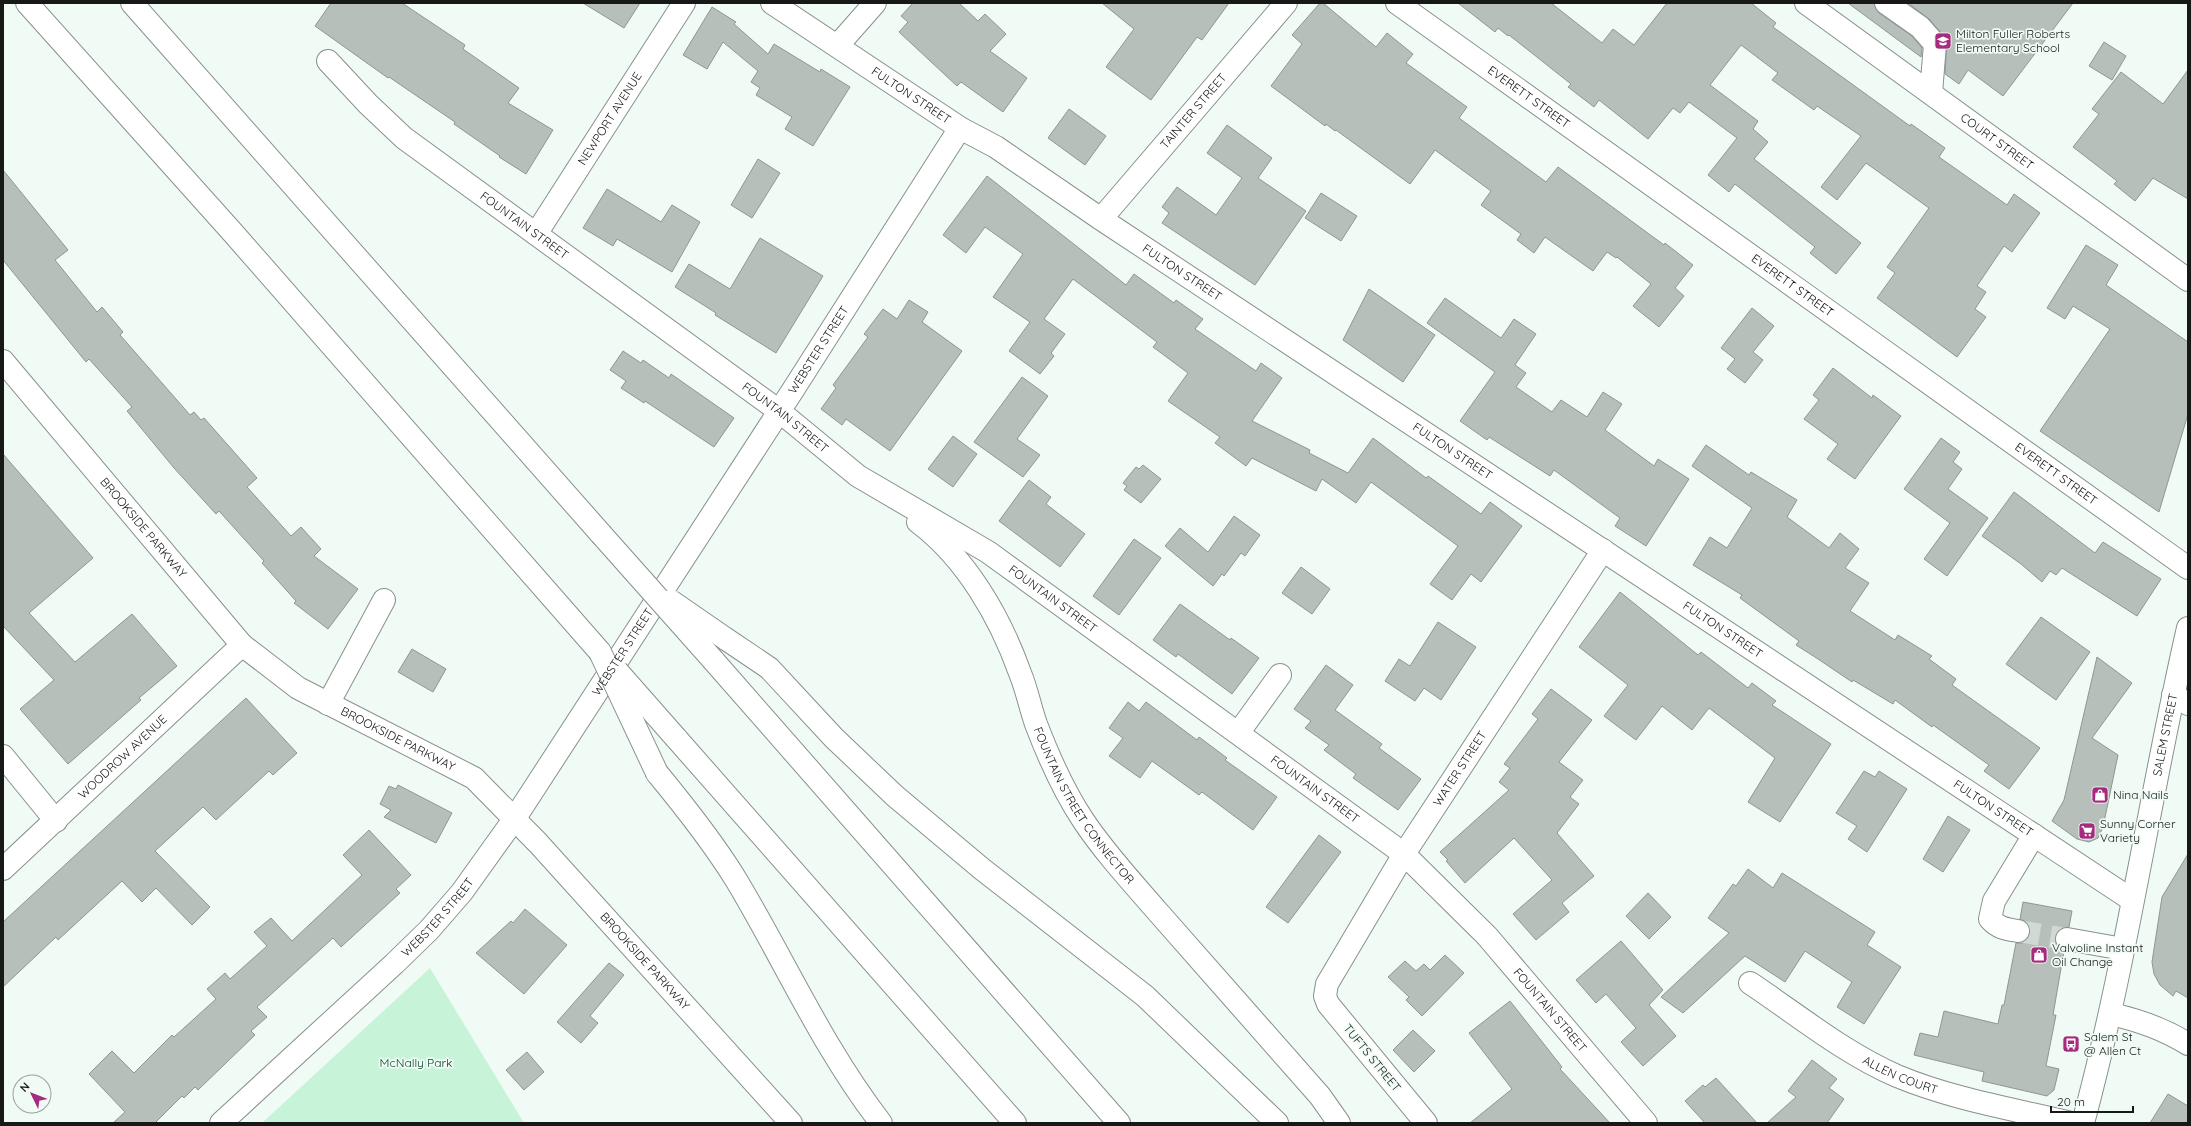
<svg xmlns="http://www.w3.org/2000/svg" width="2191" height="1126" viewBox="0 0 2191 1126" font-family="Quicksand,sans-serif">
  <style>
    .green { fill: #c7f4d9 }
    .building { fill: #b6bfb9; stroke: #8e9792 }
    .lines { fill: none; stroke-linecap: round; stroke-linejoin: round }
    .minor-tunnel { stroke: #d0d9d4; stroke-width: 22; stroke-dasharray: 22 11; stroke-linecap: butt }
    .minor-casing { stroke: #88918b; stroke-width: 24 }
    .major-casing { stroke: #88918b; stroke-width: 24 }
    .highway-casing { stroke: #88918b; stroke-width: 24 }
    .minor { stroke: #fff; stroke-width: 22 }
    .major { stroke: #fff; stroke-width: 22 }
    .highway { stroke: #fff; stroke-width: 22 }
    .highway-bridge-casing { stroke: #88918b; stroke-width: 24; stroke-linecap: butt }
    .highway-bridge { stroke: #fff; stroke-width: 22 }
    .labels { text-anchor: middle; stroke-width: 3.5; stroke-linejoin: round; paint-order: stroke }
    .poi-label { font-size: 12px; fill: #161917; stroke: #f1fbf5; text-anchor: start }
    .street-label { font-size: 12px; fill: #161917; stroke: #f1fbf5 }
    .park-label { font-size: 12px; fill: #004428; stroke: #f1fbf5 }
  </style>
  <rect width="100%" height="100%" fill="#f1fbf5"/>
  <!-- green -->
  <polygon class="green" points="430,968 524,1123 262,1123"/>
  <!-- building -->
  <g class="building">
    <polygon points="331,3 402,3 465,45 463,49 519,88 508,103 553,130 526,174 499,157 500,156 454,124 455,122 389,77 388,78 315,26"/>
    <polygon points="583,3 640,3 624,28"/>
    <polygon points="913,3 959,3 978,21 985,14 1006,34 990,51 1027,78 1003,112 961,82 957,86 899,32 908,22 901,16"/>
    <polygon points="1102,3 1229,3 1202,40 1197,37 1151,100 1106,67 1134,29"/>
    <polygon points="1320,3 1323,3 1376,47 1387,33 1413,54 1406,63 1467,107 1459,118 1546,182 1558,167 1664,245 1665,243 1693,265 1675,288 1684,296 1659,327 1633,306 1651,284 1617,257 1616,258 1607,252 1593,271 1545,237 1534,253 1517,240 1521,234 1481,205 1491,191 1435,150 1410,184 1336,130 1335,131 1326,124 1325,126 1271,86 1302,44 1292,35"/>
    <polygon points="1458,3 1551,3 1602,43 1613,29 1634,45 1667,3 1751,3 1776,23 1773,27 1910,126 1911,124 1945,148 1939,157 2007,205 2014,194 2040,213 2012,252 2004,246 1977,286 1986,292 1975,309 1986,317 1957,357 1877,298 1895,273 1887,267 1929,208 1866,163 1837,200 1821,187 1861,136 1817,106 1814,110 1772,80 1778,73 1741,45 1710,85 1758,121 1753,129 1768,142 1754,159 1861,243 1836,274 1810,253 1815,247 1735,184 1729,192 1708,175 1737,138 1689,102 1680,113 1673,108 1648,139 1599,100 1594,107 1568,87 1571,84 1509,35 1508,36 1498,28 1495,32"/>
    <polygon points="1848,3 1874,3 1879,13 1912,36 1922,48 1921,57"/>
    <polygon points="1908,3 2073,3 2003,96 1968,70 1959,84 1945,74 1947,40 1929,19"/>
    <polygon points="712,7 736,22 734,24 768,54 774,44 820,72 821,69 850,87 813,146 785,129 792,117 756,95 760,88 751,82 758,71 723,42 707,69 683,55"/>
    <polygon points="2104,42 2126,56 2112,80 2089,66"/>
    <polygon points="2188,70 2188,199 2153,178 2135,201 2114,184 2117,181 2073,147 2099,114 2092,109 2121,72 2163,104"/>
    <polygon points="1069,109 1106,136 1085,165 1048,138"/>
    <polygon points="1227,125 1272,158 1258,178 1306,211 1255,285 1162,223 1169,213 1162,207 1177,187 1216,215 1242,178 1207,153"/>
    <polygon points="758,159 780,173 752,218 731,205"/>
    <polygon points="3,170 68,250 55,260 97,312 102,307 123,332 120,335 190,415 194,412 201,420 204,418 257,478 247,487 291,536 301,527 321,549 314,556 358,589 328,629 294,603 296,601 262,563 264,561 219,511 216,514 174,468 127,411 132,407 89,359 86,362 3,260"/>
    <polygon points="987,176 1126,285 1134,274 1174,303 1176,300 1203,319 1195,329 1256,371 1261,363 1282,378 1252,421 1310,450 1309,453 1348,473 1373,438 1426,478 1428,476 1481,514 1490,502 1522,526 1481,582 1471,574 1452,600 1430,584 1458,546 1371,482 1356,503 1322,479 1316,491 1252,458 1246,466 1215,443 1220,437 1168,401 1188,373 1153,347 1157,342 1073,279 1044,319 1065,334 1051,353 1054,356 1040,374 1009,351 1030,322 993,297 1023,254 985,227 966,253 943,235"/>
    <polygon points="607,189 661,222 672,205 700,222 672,272 617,239 613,246 583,228"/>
    <polygon points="1321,193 1357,216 1341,241 1305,218"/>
    <polygon points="760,238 823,276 776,353 715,315 716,313 675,287 689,264 730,289"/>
    <polygon points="2086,245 2118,265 2106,285 2188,342 2188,414 2159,512 2040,431 2110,329 2073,306 2065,319 2047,308"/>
    <polygon points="1369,289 1435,335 1403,382 1343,340"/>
    <polygon points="1445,298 1501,338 1514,319 1536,334 1515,365 1526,373 1516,387 1552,412 1561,400 1587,417 1603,392 1622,404 1605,430 1654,466 1658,459 1689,479 1646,546 1615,526 1620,518 1554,470 1550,476 1489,437 1487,440 1460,421 1495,372 1427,323"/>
    <polygon points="909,300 928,312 922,322 962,351 890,451 846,419 842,425 821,409 836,388 833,385 868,337 864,334 883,309 897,319"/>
    <polygon points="1752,308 1774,326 1753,352 1763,360 1745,383 1727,369 1735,359 1721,348"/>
    <polygon points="623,351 641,363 643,360 669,378 671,374 734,418 714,447 645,401 644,403 621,388 626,381 610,370"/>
    <polygon points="1833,368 1872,398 1873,395 1901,416 1855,479 1827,459 1838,444 1804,419 1819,400 1813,395"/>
    <polygon points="1022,377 1048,396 1017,439 1040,455 1023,477 974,442"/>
    <polygon points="953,436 977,454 953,487 928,469"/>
    <polygon points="1941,438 1960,452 1953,462 1962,469 1948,489 1988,518 1947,576 1924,559 1950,523 1904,489"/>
    <polygon points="1706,445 1749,475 1751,472 1797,500 1787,517 1829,548 1840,533 1859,549 1845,568 1869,583 1850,611 1895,640 1898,635 1932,656 1929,659 1956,679 1952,685 2040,748 2009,789 1984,771 1989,765 1933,725 1932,727 1895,700 1893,704 1853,680 1852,682 1818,659 1796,645 1799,641 1740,598 1742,595 1693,565 1710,537 1727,548 1752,508 1692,466"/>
    <polygon points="3,454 93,558 29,613 75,662 132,614 177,666 139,698 141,700 68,764 20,709 54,680 3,626"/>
    <polygon points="1143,465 1161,479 1141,503 1124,490 1127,486 1123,483 1136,467 1139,469"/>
    <polygon points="1029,480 1051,497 1046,504 1085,534 1060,567 999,521"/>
    <polygon points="2014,492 2095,553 2103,542 2161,579 2137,616 2062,568 2056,575 2050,571 2042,582 2021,564 1982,536"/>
    <polygon points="1234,516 1260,535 1245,556 1241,553 1224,576 1222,574 1213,586 1165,546 1180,528 1208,552"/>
    <polygon points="1134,539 1161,558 1119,615 1093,596"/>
    <polygon points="1301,567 1330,589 1312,614 1282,593"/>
    <polygon points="1620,592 1698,655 1701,652 1748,688 1752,683 1776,701 1772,705 1831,744 1780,822 1748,802 1775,758 1709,708 1692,730 1662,706 1636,740 1604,716 1628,685 1579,647"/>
    <polygon points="1180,604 1230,640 1231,638 1259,658 1232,694 1178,654 1176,657 1153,640"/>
    <polygon points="2041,617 2090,652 2056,700 2006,664"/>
    <polygon points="1438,622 1476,647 1441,700 1424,688 1415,701 1385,681 1399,659 1410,666"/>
    <polygon points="412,649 446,669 433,692 398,672"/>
    <polygon points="2097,657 2132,683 2092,738 2118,755 2103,827 2098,838 2089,842 2077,839 2052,821 2064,800"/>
    <polygon points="1326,665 1353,685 1335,710 1382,744 1379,748 1421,779 1398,810 1353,778 1356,774 1324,750 1329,745 1305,728 1311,721 1294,709"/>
    <polygon points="1551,689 1592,720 1559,762 1583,780 1570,797 1579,804 1557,833 1594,876 1562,903 1569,912 1536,940 1513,914 1552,880 1514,838 1465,883 1446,861 1448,860 1440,852 1509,790 1499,782 1510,768 1504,764 1538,719 1532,714"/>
    <polygon points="246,698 297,753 273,775 269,771 216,820 203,807 155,851 210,907 192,925 156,888 142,902 122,881 58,940 56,937 3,987 3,922"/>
    <polygon points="1128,702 1139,711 1146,702 1197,740 1199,737 1227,758 1225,760 1277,797 1253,830 1202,792 1199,795 1152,761 1140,778 1109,756 1123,738 1109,728"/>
    <polygon points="1864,771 1875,777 1879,771 1907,789 1867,852 1848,839 1857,826 1836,813"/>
    <polygon points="398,785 452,813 436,843 384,817 391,810 380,804 389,786 396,789"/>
    <polygon points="1948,816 1970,830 1943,872 1923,859"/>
    <polygon points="369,830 411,875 396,889 400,893 341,947 333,938 257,1007 267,1017 251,1031 255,1035 198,1090 195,1087 184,1098 182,1096 155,1123 113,1123 125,1112 89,1074 112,1051 134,1073 172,1035 174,1037 216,999 207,989 225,973 230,979 267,946 254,932 271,918 292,941 362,875 343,855"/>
    <polygon points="1319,835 1341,852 1288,923 1266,907"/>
    <polygon points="2188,854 2188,998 2176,991 2173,996 2160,985 2154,974 2152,962 2162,897"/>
    <polygon points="1748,869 1773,888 1782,873 1875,932 1867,945 1901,967 1864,1024 1837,1007 1852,982 1805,951 1785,982 1745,956 1683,1013 1661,997 1729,933 1708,918 1733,884 1736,886"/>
    <polygon points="1648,893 1671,917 1649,939 1626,916"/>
    <polygon points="2023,902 2072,911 2069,927 2058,931 2055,937 2055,944 2064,951 2053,1015 2056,1015 2046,1066 2059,1069 2054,1090 2047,1096 1982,1081 1984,1072 1914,1055 1920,1033 1938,1037 1944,1011 1998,1024 2002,1005 2004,1005 2016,943 2023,943 2030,933 2030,926 2020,919"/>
    <polygon points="525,909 567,945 524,994 476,953 511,921 513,923"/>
    <polygon points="1621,941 1663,990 1649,1005 1676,1036 1643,1066 1621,1042 1636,1028 1606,994 1596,1003 1576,980"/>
    <polygon points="1445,955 1464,973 1422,1016 1406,1000 1409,997 1388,977 1405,961 1416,971 1424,964 1430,970"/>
    <polygon points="609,963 624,975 590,1016 598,1023 581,1043 557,1022"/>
    <polygon points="1510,1001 1562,1067 1560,1069 1610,1123 1470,1123 1512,1089 1469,1033"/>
    <polygon points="1413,1030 1435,1051 1414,1072 1393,1050"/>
    <polygon points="527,1052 544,1072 524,1090 506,1070"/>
    <polygon points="1812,1060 1837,1079 1829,1088 1844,1099 1827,1123 1767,1123 1796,1097 1788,1091"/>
    <polygon points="1716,1078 1757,1123 1705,1123 1685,1101 1703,1085 1705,1087"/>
    <polygon points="2168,1094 2188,1106 2188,1123 2150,1123"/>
  </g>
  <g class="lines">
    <!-- minor-tunnel -->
    <polyline class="minor-tunnel" points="2018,931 2067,939"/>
    <!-- minor casing -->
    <g class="minor-casing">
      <g id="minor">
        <path id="s1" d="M772 3 960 128 996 147 1101 219 2132 900"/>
        <path id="s2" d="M1397 3 2188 568"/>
        <path id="s3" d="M1806 3 2188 280"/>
        <polyline points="1886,3 1920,27 1935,44 1931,93"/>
        <polyline points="838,45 875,3"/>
        <path id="s4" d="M328 61 368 104 404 138 779 411 858 476 988 552 1404 854 1487 936 1646 1123"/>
        <path id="s5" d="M1101 219 1286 3"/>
        <path id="s6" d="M536 234 684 3"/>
        <path id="s7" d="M3 361 242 645 298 688 474 778 538 843 791 1123"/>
        <path id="s8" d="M918 522C966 558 1000 617 1020 673 1027 690 1030 707 1036 724 1049 758 1063 790 1083 820 1104 852 1132 882 1157 911 1211 973 1266 1034 1320 1096L1339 1123"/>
        <polyline points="2173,695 2188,704"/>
        <polyline points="328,704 384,600"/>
        <polyline points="1239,732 1280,675"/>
        <polyline points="3,756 56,821"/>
        <path id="s9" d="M3 869 242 645"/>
        <path d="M2018 931C2006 929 1998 928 1990 919L1994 901 2034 835"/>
        <polyline points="2067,939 2123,949"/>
        <path id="s10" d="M1750 983C1798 1015 1844 1053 1897 1076 1952 1099 2013 1109 2071 1123"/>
        <path d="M2111 1014C2138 1020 2164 1029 2188 1044"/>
        <path id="s11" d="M221 1123 394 964 429 930 462 892 515 818 793 390 960 128"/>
        <path id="s12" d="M1426 1123 1328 1004 1325 996 1327 984 1404 854 1603 550"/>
      </g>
    </g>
    <!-- major casing -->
    <g class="major-casing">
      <g id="major">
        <path id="s13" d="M2083 1123C2127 960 2150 793 2188 628"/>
      </g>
    </g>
    <!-- highway casing -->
    <g class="highway-casing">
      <g id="highway">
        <polyline points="27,3 234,234 600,652"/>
        <polyline points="132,3 601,534"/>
        <polyline points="726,639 769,668 834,738 895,796 982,869 1145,996 1277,1123"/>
        <polyline points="713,660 1119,1123"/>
        <polyline points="676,738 1015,1123"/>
        <path d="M657 773C685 807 712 841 735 878 784 959 822 1047 881 1123"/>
      </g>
    </g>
    <!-- minor -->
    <use href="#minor" class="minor"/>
    <!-- major -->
    <use href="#major" class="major"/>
    <!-- highway -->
    <use href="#highway" class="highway"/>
    <!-- highway-bridge casing -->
    <g class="highway-bridge-casing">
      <g id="highway-bridge">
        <polyline points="601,534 713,660"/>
        <polyline points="671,601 726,639"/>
        <polyline points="600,652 657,773"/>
        <polyline points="617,671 676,738"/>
      </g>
    </g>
    <!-- highway-bridge -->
    <use href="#highway-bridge" class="highway-bridge"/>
  </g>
  <!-- icons -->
  <defs>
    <g id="school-square" transform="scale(0.9)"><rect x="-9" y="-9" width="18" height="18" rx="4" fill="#a62a7d" stroke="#f1fbf5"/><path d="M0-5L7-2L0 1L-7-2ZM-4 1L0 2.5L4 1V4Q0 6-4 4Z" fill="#fff"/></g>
    <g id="shop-square" transform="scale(0.9)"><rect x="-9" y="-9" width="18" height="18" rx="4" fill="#a62a7d" stroke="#f1fbf5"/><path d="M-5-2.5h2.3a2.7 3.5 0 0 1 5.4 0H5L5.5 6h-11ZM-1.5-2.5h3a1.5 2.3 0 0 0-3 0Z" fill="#fff"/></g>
    <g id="supermarket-square" transform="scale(0.9)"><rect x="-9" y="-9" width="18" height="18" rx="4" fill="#a62a7d" stroke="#f1fbf5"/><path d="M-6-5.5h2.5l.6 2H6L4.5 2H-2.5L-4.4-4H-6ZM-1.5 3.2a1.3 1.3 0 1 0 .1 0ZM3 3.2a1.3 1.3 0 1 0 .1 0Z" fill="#fff"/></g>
    <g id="bus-square" transform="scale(0.9)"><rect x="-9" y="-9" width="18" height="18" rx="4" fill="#a62a7d" stroke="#f1fbf5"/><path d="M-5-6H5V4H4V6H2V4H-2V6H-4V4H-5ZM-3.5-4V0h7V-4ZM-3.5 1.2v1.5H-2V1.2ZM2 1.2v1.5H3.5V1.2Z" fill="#fff"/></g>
  </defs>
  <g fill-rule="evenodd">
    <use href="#school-square" x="1943" y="41"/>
    <use href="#shop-square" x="2100" y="795"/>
    <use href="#supermarket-square" x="2087" y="831"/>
    <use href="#shop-square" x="2039" y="955"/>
    <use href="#bus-square" x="2071" y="1044"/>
  </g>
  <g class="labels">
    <!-- poi labels -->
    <g class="poi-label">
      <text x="1956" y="38">Milton Fuller Roberts<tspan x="1956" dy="14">Elementary School</tspan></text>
      <text x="2113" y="799">Nina Nails</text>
      <text x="2100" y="828">Sunny Corner<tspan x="2100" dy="14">Variety</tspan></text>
      <text x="2052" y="952">Valvoline Instant<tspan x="2052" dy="14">Oil Change</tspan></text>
      <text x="2084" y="1041">Salem St<tspan x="2084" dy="14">@ Allen Ct</tspan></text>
    </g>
    <!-- street labels -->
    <g class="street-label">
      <text dy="4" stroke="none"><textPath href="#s1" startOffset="167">FULTON STREET</textPath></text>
      <text dy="4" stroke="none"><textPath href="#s2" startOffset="162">EVERETT STREET</textPath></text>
      <text dy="4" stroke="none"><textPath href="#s5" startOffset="142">TAINTER STREET</textPath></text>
      <text dy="4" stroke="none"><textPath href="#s6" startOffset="137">NEWPORT AVENUE</textPath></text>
      <text dy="4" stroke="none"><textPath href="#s3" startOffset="236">COURT STREET</textPath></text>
      <text dy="4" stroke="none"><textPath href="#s4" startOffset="257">FOUNTAIN STREET</textPath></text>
      <text dy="4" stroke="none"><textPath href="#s1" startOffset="491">FULTON STREET</textPath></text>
      <text dy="4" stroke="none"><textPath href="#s2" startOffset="486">EVERETT STREET</textPath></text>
      <text dy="4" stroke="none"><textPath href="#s11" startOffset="983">WEBSTER STREET</textPath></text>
      <text dy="4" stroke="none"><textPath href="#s4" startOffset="581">FOUNTAIN STREET</textPath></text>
      <text dy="4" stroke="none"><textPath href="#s1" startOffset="815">FULTON STREET</textPath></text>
      <text dy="4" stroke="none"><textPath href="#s2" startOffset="810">EVERETT STREET</textPath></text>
      <text dy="4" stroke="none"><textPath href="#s7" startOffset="218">BROOKSIDE PARKWAY</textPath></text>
      <text dy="4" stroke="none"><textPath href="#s4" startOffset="905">FOUNTAIN STREET</textPath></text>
      <text dy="4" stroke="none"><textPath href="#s1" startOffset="1139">FULTON STREET</textPath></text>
      <text dy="4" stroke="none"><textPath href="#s11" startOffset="623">WEBSTER STREET</textPath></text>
      <text dy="4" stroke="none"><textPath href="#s13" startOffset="397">SALEM STREET</textPath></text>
      <text dy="4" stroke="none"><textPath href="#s7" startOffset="554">BROOKSIDE PARKWAY</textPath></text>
      <text dy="4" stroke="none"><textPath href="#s9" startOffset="164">WOODROW AVENUE</textPath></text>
      <text dy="4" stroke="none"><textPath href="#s12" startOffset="428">WATER STREET</textPath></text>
      <text dy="4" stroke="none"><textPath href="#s4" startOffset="1229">FOUNTAIN STREET</textPath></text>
      <text dy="4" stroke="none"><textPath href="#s8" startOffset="333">FOUNTAIN STREET CONNECTOR</textPath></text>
      <text dy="4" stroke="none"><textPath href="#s1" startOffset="1463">FULTON STREET</textPath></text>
      <text dy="4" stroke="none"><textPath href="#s11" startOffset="299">WEBSTER STREET</textPath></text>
      <text dy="4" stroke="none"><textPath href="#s7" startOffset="890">BROOKSIDE PARKWAY</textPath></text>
      <text dy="4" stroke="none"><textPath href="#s4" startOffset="1553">FOUNTAIN STREET</textPath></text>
      <text transform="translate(1372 1058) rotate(51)" y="4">TUFTS STREET</text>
      <text dy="4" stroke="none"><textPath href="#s10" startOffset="177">ALLEN COURT</textPath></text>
    </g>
    <!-- park labels -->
    <g class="park-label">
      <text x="416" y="1067">McNally Park</text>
    </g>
  </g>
  <!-- border -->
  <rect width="2191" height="1126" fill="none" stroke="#161917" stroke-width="8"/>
  <!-- north arrow -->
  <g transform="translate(32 1094) rotate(313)"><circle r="19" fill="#f1fbf5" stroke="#99a19c"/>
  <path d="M0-3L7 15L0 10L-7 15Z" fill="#a62a7d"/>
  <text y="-6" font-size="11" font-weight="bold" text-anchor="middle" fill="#161917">N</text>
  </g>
  <!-- scale -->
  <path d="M2051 1106v6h82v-6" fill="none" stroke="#161917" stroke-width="2"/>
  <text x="2057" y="1106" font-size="12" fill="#161917" stroke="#f1fbf5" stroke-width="3" paint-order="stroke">20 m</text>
</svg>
